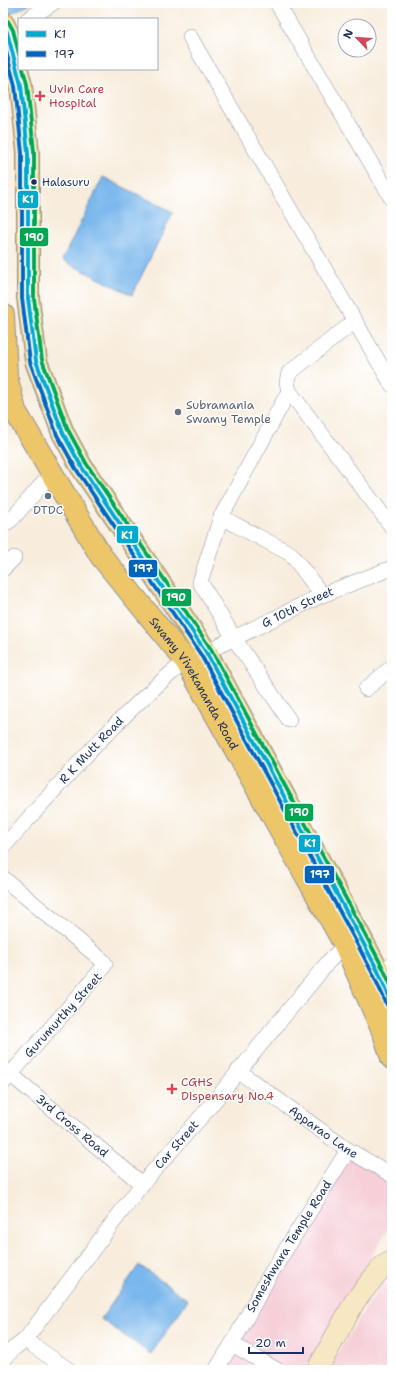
<svg xmlns="http://www.w3.org/2000/svg" width="395" height="1373" viewBox="0 0 395 1373" font-family="'Shantell Sans',sans-serif">
  <style>
    .built { fill: #f6cfd8 }
    .water { fill: #79b7ec; stroke: #4a73a5 }
    .lines { fill: none; stroke-linecap: round; stroke-linejoin: round }
    .street-casing { stroke: #8a8e9e; stroke-width: 16 }
    .secondary-casing { stroke: #8a8e9e; stroke-width: 22 }
    .primary-casing { stroke: #8a8e9e; stroke-width: 24 }
    .street { stroke: #fff; stroke-width: 15 }
    .secondary { stroke: #f7e8c3; stroke-width: 21 }
    .primary { stroke: #ecc669; stroke-width: 22 }
    .bus-1-casing { stroke: #fff; stroke-width: 7 }
    .bus-2-casing { stroke: #fff; stroke-width: 7 }
    .bus-3-casing { stroke: #fff; stroke-width: 7 }
    .bus-1 { stroke: #00a9ce; stroke-width: 4 }
    .bus-2 { stroke: #0065bd; stroke-width: 4 }
    .bus-3 { stroke: #00a651; stroke-width: 4 }
    .health-dot { fill: #e0444e; stroke: #fff; stroke-width: 1.5 }
    .bus-dot { fill: #1b2f5e; stroke: #fff; stroke-width: 1.5 }
    .worship-dot { fill: #6b7280; stroke: #fff; stroke-width: 1.5 }
    .service-dot { fill: #5c6f8a; stroke: #fff; stroke-width: 1.5 }
    .labels { text-anchor: middle; stroke-width: 3; stroke-linejoin: round; paint-order: stroke }
    .bus-label { font-size: 11px; fill: #1b2f5e; stroke: #fff; text-anchor: start }
    .health-label { font-size: 12px; fill: #be3a42; stroke: #fff; text-anchor: start }
    .worship-label { font-size: 12px; fill: #5b616d; stroke: #fff; text-anchor: start }
    .service-label { font-size: 12px; fill: #4e5e75; stroke: #fff }
    .street-label { font-size: 12px; fill: #1b2f5e; stroke: #fff }
    .line-badge { stroke: #fff; stroke-width: 1.5 }
    .badge-label { font-size: 11px; text-anchor: middle; font-weight: bold; fill: #fff }
  </style>
  <rect width="100%" height="100%" fill="#fff"/>
  <filter id="ink" filterUnits="userSpaceOnUse"><feTurbulence type="fractalNoise" baseFrequency=".025" numOctaves="2"/><feDisplacementMap in="SourceGraphic" scale="8" xChannelSelector="R" yChannelSelector="G"/><feConvolveMatrix kernelMatrix="1 2 1 2 8 2 1 2 1" color-interpolation-filters="sRGB"/></filter>
  <filter id="wash" filterUnits="userSpaceOnUse"><feTurbulence type="fractalNoise" baseFrequency=".012" numOctaves="4" result="noise"/><feDisplacementMap in="SourceGraphic" scale="16" xChannelSelector="R" yChannelSelector="G"/><feGaussianBlur stdDeviation="0.9" result="paint"/><feColorMatrix in="noise" values="0 0 0 0 0 0 0 0 0 0 0 0 0 0 0 0 0 1.4 0 .05"/><feComposite in="paint" operator="in"/></filter>
  <g filter="url(#wash)">
    <rect width="100%" height="100%" fill="#f8eddd"/>
    <!-- built -->
    <g class="built">
      <polygon points="350,1157 392,1181 392,1222 305,1370 228,1370 241,1337"/>
      <polygon points="383,1280 392,1287 392,1369 327,1370"/>
    </g>
    <!-- water -->
    <g class="water">
      <polygon points="3,3 30,3 3,18"/>
      <polygon points="103,177 173,212 132,295 62,260"/>
      <polygon points="139,1265 188,1300 151,1354 101,1319"/>
    </g>
  </g>
  <g filter="url(#ink)">
    <g class="lines">
      <!-- street casing -->
      <g class="street-casing">
        <g id="street">
          <polyline points="277,3 392,199"/>
          <polyline points="28,19 53,3"/>
          <polyline points="190,37 392,385"/>
          <polyline points="355,321 289,373 287,382 289,391 392,527"/>
          <polyline points="221,517 291,554 322,595"/>
          <polyline points="3,521 8,522 12,519 52,473"/>
          <polyline points="3,569 14,558"/>
          <path id="s1" d="M206 652 322 595 392 568"/>
          <polyline points="366,689 392,667"/>
          <polyline points="289,720 234,638 200,582 221,517 289,391"/>
          <path id="s2" d="M3 847C61 783 118 715 186 661"/>
          <polyline points="3,878 103,961 105,964 103,968 3,1083"/>
          <polyline points="378,971 392,965"/>
          <path id="s3" d="M3 1068 142 1184"/>
          <path id="s4" d="M238 1071 348 1150 392 1175"/>
          <polyline points="25,1340 69,1370"/>
          <path id="s5" d="M3 1361 13 1349 25 1340 142 1184 207 1110 329 961 345 945 352 940"/>
          <polyline points="216,1370 232,1344"/>
          <path id="s6" d="M277 1370 232 1344 268 1278 348 1150"/>
        </g>
      </g>
      <!-- secondary casing -->
      <g class="secondary-casing">
        <polyline id="secondary" points="317,1370 355,1301 383,1266 392,1261"/>
      </g>
      <!-- primary casing -->
      <g class="primary-casing">
        <g id="primary">
          <polyline points="3,23 7,32 21,85 28,153 28,298 36,361 63,433 81,466 206,652 359,935 378,971 392,1003"/>
          <path id="s7" d="M3 315 6 376 15 411 101 556 186 661 345 945 385 1036 392 1058"/>
        </g>
      </g>
      <!-- street -->
      <use href="#street" class="street"/>
      <!-- secondary -->
      <use href="#secondary" class="secondary"/>
      <!-- primary -->
      <use href="#primary" class="primary"/>
      <!-- bus-1 casing -->
      <g class="bus-1-casing">
        <polyline id="bus-1" points="3,23 7,32 21,85 28,153 28,298 36,361 63,433 81,466 206,652 359,935 378,971 392,1003"/>
      </g>
      <!-- bus-2 casing -->
      <g class="bus-2-casing">
        <polyline id="bus-2" points="3,40 15,86 22,153 22,298 30,362 57,435 76,469 201,655 354,938 373,974 387,1005"/>
      </g>
      <!-- bus-3 casing -->
      <g class="bus-3-casing">
        <g id="bus-3">
          <polyline points="8,21 13,30 19,54"/>
          <polyline points="23,69 27,84 34,152 34,298 42,360 68,430 86,463 211,649 364,932 383,968 392,988"/>
        </g>
      </g>
      <!-- bus-1 -->
      <use href="#bus-1" class="bus-1"/>
      <!-- bus-2 -->
      <use href="#bus-2" class="bus-2"/>
      <!-- bus-3 -->
      <use href="#bus-3" class="bus-3"/>
    </g>
  </g>
  <!-- markers -->
  <g class="health-dot">
    <path d="M38 90h4v4h4v4h-4v4h-4v-4h-4v-4h4z"/>
    <path d="M170 1083h4v4h4v4h-4v4h-4v-4h-4v-4h4z"/>
  </g>
  <circle class="bus-dot" cx="34" cy="182" r="3.5"/>
  <circle class="worship-dot" cx="178" cy="412" r="4"/>
  <circle class="service-dot" cx="48" cy="496" r="4"/>
  <g class="labels">
    <!-- bus labels -->
    <g class="bus-label">
      <text x="42" y="186">Halasuru</text>
    </g>
    <!-- health labels -->
    <g class="health-label">
      <text x="49" y="93">Uvin Care<tspan x="49" dy="14">Hospital</tspan></text>
      <text x="181" y="1086">CGHS<tspan x="181" dy="14">Dispensary No.4</tspan></text>
    </g>
    <!-- worship labels -->
    <g class="worship-label">
      <text x="186" y="409">Subramania<tspan x="186" dy="14">Swamy Temple</tspan></text>
    </g>
    <!-- service labels -->
    <g class="service-label">
      <text x="48" y="514">DTDC</text>
    </g>
    <!-- street labels -->
    <g class="street-label">
      <text dy="4" stroke="none"><textPath href="#s1" startOffset="102">G 10th Street</textPath></text>
      <text dy="4" stroke="none"><textPath href="#s7" startOffset="424">Swamy Vivekananda Road</textPath></text>
      <text dy="4" stroke="none"><textPath href="#s2" startOffset="131">R K Mutt Road</textPath></text>
      <text transform="translate(63 1015) rotate(-48)" y="4">Gurumurthy Street</text>
      <text dy="4" stroke="none"><textPath href="#s3" startOffset="90">3rd Cross Road</textPath></text>
      <text dy="4" stroke="none"><textPath href="#s4" startOffset="105">Apparao Lane</textPath></text>
      <text dy="4" stroke="none"><textPath href="#s5" startOffset="278">Car Street</textPath></text>
      <text dy="4" stroke="none"><textPath href="#s6" startOffset="165">Someshwara Temple Road</textPath></text>
    </g>
  </g>
  <g class="line-badge">
    <rect x="17" y="190" width="22" height="19" rx="4" fill="#00a9ce"/>
    <rect x="19" y="227" width="30" height="20" rx="4" fill="#00a651"/>
    <rect x="116" y="525" width="23" height="19" rx="4" fill="#00a9ce"/>
    <rect x="128" y="559" width="30" height="19" rx="4" fill="#0065bd"/>
    <rect x="161" y="588" width="31" height="19" rx="4" fill="#00a651"/>
    <rect x="284" y="803" width="30" height="19" rx="4" fill="#00a651"/>
    <rect x="298" y="834" width="23" height="19" rx="4" fill="#00a9ce"/>
    <rect x="304" y="865" width="31" height="19" rx="4" fill="#0065bd"/>
  </g>
  <g class="badge-label">
    <text x="28" y="203">K1</text>
    <text x="34" y="241">190</text>
    <text x="127" y="539">K1</text>
    <text x="143" y="572">197</text>
    <text x="176" y="601">190</text>
    <text x="299" y="816">190</text>
    <text x="310" y="847">K1</text>
    <text x="320" y="878">197</text>
  </g>
  <!-- margin -->
  <rect width="395" height="1373" fill="none" stroke="#fff" stroke-width="16"/>
  <!-- legend -->
  <rect x="18" y="18" width="140" height="52" fill="#ffffff" stroke="#a4acbf"/>
  <rect x="26" y="31" width="20" height="6" fill="#00a9ce" stroke="#a4acbf"/>
  <text x="54" y="38" font-size="12" fill="#1b2f5e">K1</text>
  <rect x="26" y="51" width="20" height="6" fill="#0065bd" stroke="#a4acbf"/>
  <text x="54" y="58" font-size="12" fill="#1b2f5e">197</text>
  <!-- north arrow -->
  <g transform="translate(357 38) rotate(295)"><circle r="19" fill="#ffffff" stroke="#a4acbf"/>
  <path d="M0-3L7 15L0 10L-7 15Z" fill="#d1495b"/>
  <text y="-6" font-size="11" font-weight="bold" text-anchor="middle" fill="#1b2f5e">N</text>
  </g>
  <!-- scale -->
  <path d="M249 1347v6h54v-6" fill="none" stroke="#1b2f5e" stroke-width="2"/>
  <text x="255" y="1347" font-size="12" fill="#1b2f5e" stroke="#ffffff" stroke-width="3" paint-order="stroke">20 m</text>
</svg>
